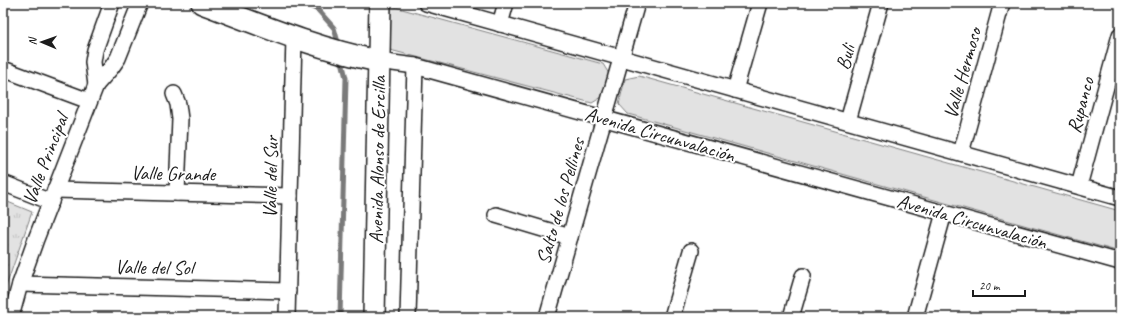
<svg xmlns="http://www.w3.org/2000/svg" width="1123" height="320" viewBox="0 0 1123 320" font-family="Caveat,sans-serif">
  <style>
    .green { fill: #e2e2e2; stroke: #7f7f7f }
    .park { fill: url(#park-tufts); stroke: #7f7f7f }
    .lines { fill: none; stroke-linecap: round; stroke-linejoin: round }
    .stream { stroke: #7a7a7a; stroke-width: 5 }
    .street-casing { stroke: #1c1c1c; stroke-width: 18 }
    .secondary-casing { stroke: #1c1c1c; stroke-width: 24 }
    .street { stroke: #fff; stroke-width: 15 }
    .secondary { stroke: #fff; stroke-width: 21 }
    .labels { text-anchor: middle; stroke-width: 4; stroke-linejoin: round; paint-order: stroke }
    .street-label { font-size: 20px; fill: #1c1c1c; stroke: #fff }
  </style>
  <defs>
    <pattern id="park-tufts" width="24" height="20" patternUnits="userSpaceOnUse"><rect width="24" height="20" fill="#e2e2e2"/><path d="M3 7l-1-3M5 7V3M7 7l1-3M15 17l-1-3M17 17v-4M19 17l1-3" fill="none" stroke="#c1c1c1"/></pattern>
  </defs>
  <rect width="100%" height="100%" fill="#fff"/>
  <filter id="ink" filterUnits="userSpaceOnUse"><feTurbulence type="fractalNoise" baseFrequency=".025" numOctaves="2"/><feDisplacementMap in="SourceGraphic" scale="8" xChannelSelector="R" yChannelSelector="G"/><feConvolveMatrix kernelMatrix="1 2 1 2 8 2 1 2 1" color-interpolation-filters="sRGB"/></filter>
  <g filter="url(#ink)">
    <!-- green -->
    <g class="green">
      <polygon points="391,6 603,64 609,74 602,97 592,103 390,50"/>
      <polygon points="639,76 1120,211 1120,252 628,114 619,104 625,79"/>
    </g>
    <!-- park -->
    <polygon class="park" points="3,200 32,212 3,295"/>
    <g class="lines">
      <!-- stream -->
      <g class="stream">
        <polyline points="303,3 318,10 334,28 339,46"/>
        <polyline points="340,317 346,78 341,57"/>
      </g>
      <!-- street casing -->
      <g class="street-casing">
        <g id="street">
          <polyline points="426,3 1120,198"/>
          <polyline points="500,24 506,3"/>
          <polyline points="378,61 415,66 1120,262"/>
          <polyline points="3,69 89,101"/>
          <polyline points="96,85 93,62 95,50 112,3"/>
          <polyline points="735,90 760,3"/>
          <polyline points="174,94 178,104 180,119 177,193"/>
          <polyline points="848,121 881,3"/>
          <polyline points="961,153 1002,3"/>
          <polyline points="3,183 51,202"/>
          <polyline points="1079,186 1120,35"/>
          <polyline points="55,190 290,196"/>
          <polyline points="496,215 570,237"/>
          <polyline points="20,284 288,291"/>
          <polyline points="11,317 20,284 36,239 96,85 111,68 118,58 140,3"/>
          <polyline points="287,317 294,37"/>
          <polyline points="408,317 415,66"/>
          <polyline points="547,317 637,3"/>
          <polyline points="672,317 691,251"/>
          <polyline points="791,317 803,276"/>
          <polyline points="915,317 944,213"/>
        </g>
      </g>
      <!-- secondary casing -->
      <g class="secondary-casing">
        <g id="secondary">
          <path d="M202 3C260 25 318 49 378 61"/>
          <polyline points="374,317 380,3"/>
        </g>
      </g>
      <!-- street -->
      <use href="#street" class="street"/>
      <!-- secondary -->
      <use href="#secondary" class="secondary"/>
    </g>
  </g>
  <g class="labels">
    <!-- street labels -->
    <g class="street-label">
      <text transform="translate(845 57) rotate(-74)" y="7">Buli</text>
      <text transform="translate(962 73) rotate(-74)" y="7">Valle Hermoso</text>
      <text transform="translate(1080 105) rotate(-75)" y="7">Rupanco</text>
      <text transform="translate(660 134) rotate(16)" y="7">Avenida Circunvalación</text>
      <text transform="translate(45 159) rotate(-69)" y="7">Valle Principal</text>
      <text transform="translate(377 160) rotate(-89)" y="7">Avenida Alonso de Ercilla</text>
      <text transform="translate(173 173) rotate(1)" y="7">Valle Grande</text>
      <text transform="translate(270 177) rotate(-89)" y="7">Valle del Sur</text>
      <text transform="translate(560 201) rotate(-74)" y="7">Salto de los Pellines</text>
      <text transform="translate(972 221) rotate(16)" y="7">Avenida Circunvalación</text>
      <text transform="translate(154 267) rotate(1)" y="7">Valle del Sol</text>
    </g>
  </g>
  <!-- margin -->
  <rect width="1123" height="320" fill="none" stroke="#fff" stroke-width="16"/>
  <rect x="8" y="8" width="1107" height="304" fill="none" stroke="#1c1c1c" stroke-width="1.5" filter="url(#ink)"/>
  <!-- north arrow -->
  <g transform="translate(42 42) rotate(272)" stroke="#ffffff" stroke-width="3" paint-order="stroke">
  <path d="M0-3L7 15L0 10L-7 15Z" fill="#1c1c1c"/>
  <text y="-6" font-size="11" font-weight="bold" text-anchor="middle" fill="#1c1c1c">N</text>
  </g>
  <!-- scale -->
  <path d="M973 290v6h52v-6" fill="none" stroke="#1c1c1c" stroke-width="2"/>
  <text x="979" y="290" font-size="12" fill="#1c1c1c" stroke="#ffffff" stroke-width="3" paint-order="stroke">20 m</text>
</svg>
